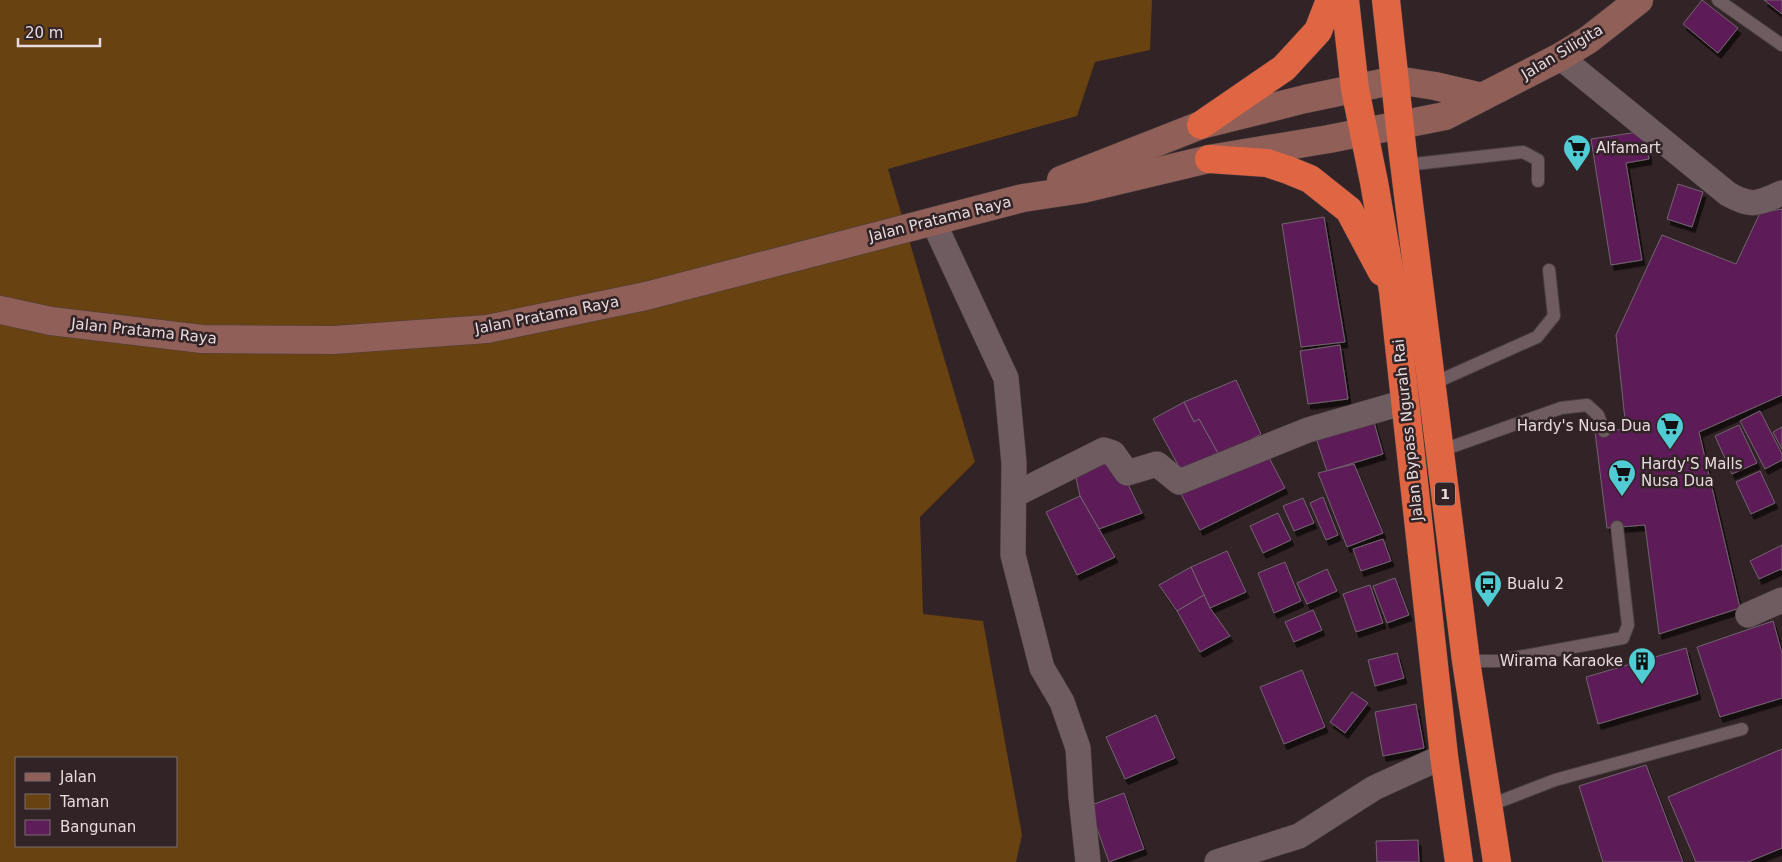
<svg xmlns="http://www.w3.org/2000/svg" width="1782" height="862" viewBox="0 0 1782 862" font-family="'DejaVu Sans',sans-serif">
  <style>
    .green { fill: #684211; fill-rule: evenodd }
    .building { fill: #5d1d58; stroke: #71646f; filter: url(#shadow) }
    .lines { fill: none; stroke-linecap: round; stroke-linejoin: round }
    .lane-casing { stroke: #4a3e41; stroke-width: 14 }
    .street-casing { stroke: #4a3e41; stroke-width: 26 }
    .secondary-casing { stroke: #4a3e41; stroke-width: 29 }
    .highway-casing { stroke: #4a3e41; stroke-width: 29 }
    .lane { stroke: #6e5c60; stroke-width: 12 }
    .street { stroke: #6e5c60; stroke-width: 25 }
    .secondary { stroke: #905f57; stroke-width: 28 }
    .highway { stroke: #e06643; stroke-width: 28 }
    .labels { text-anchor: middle; stroke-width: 5; stroke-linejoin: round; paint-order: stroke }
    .shield { fill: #322326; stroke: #b0a4a7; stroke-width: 1 }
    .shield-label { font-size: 14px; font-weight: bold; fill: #e6dbde }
    .street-label { font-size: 15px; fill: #e6dbde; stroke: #322326 }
    .poi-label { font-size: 15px; fill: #e6dbde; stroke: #322326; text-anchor: start }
  </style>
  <defs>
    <filter id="shadow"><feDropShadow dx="3" dy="5.5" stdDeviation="0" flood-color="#0009"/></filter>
  </defs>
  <rect width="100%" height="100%" fill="#322326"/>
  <!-- green -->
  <path class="green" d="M0 0H1152L1150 50 1095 62 1077 116 888 169 975 462 920 517 923 614 983 621 1022 835 1016 862H0ZM16 758H176V846H16Z"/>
  <!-- building -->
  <g class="building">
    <polygon points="1702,0 1738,28 1718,53 1683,24"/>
    <polygon points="1764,0 1782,0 1782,14"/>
    <polygon points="1645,131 1649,159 1626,163 1642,260 1611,265 1591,139"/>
    <polygon points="1678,184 1703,192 1692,227 1667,219"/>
    <polygon points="1782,209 1782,395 1699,432 1740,608 1659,634 1645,525 1607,528 1595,432 1626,429 1616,335 1662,235 1736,264 1760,213"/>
    <polygon points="1324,217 1345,342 1301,347 1282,224"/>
    <polygon points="1340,345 1348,399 1308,404 1300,351"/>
    <polygon points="1236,380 1261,434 1220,457 1199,419 1194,422 1184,402"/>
    <polygon points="1184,402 1194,422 1199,419 1220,457 1184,476 1153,419"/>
    <polygon points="1760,411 1782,454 1782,460 1765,469 1740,421"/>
    <polygon points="1372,415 1383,454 1327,471 1315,435"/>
    <polygon points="1739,425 1757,463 1732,474 1715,436"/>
    <polygon points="1782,427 1782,449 1773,432"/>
    <polygon points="1266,452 1285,488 1200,530 1179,490"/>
    <polygon points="1115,461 1123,474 1142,513 1099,529 1080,496 1075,473"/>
    <polygon points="1354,464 1383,533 1347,547 1318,473"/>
    <polygon points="1760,471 1775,503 1751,514 1736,482"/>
    <polygon points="1080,496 1115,557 1077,575 1046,512"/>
    <polygon points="1323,497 1338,535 1326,540 1310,503"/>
    <polygon points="1303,498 1314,523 1294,531 1283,506"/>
    <polygon points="1278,513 1291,540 1263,553 1250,526"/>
    <polygon points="1383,539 1391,561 1361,571 1353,549"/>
    <polygon points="1782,545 1782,571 1781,569 1759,579 1750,561"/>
    <polygon points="1227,551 1246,592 1210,608 1191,567"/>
    <polygon points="1285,562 1301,601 1274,613 1258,573"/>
    <polygon points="1191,567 1204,595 1177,611 1159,585"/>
    <polygon points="1327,569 1337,591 1307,604 1297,583"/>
    <polygon points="1395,578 1409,615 1387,623 1373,586"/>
    <polygon points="1370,585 1383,623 1356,632 1343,594"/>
    <polygon points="1204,595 1210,608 1230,636 1200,652 1177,611"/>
    <polygon points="1313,610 1322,630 1294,642 1285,622"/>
    <polygon points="1773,621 1782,653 1782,698 1720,717 1697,647"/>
    <polygon points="1686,648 1698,694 1598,724 1586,677"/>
    <polygon points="1397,653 1404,678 1375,686 1368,660"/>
    <polygon points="1302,670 1325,727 1284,744 1260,687"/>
    <polygon points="1352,692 1368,703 1345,733 1330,722"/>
    <polygon points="1416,704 1424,748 1383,756 1375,712"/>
    <polygon points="1156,715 1175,758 1125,779 1106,737"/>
    <polygon points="1782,749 1782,848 1748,862 1696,862 1668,797"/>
    <polygon points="1646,765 1683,862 1603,862 1579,786"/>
    <polygon points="1124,793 1144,849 1109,862 1089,806"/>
    <polygon points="1418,840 1419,862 1377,862 1376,841"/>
  </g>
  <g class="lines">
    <!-- lane casing -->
    <g class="lane-casing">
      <g id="lane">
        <polyline points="1718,0 1782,45"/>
        <polyline points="1405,165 1523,152 1538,160 1538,181"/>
        <polyline points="1432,384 1537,337 1554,316 1549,270"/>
        <polyline points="1440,451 1561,408 1587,405 1598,415 1604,431"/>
        <polyline points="1466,661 1497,661 1623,638 1628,625 1617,527"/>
        <polyline points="1488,806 1555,780 1742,729"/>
      </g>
    </g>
    <!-- street casing -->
    <g class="street-casing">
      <g id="street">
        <path d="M1560 57 1728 194C1753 208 1758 203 1782 193"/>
        <polyline points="933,221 1006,378 1014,463 1013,555 1042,668 1062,702 1078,748 1081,797 1088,862"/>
        <polyline points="1014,495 1104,450 1113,453 1127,473 1157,464 1179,482 1308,430 1405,402"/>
        <polyline points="1748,615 1782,600"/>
        <polyline points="1217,862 1299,836 1374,788 1444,756"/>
      </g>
    </g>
    <!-- secondary casing -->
    <g class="secondary-casing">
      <g id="secondary">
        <polyline points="1061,180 1201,125 1305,99 1396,80 1435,86 1482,97"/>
        <polyline points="0,310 51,321 202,339 334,340 487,329 646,296 1023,198 1083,189 1209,159 1329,139 1445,116 1560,57 1588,40 1639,0"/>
      </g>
    </g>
    <!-- highway casing -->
    <g class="highway-casing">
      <g id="highway">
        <polyline points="1345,0 1355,89 1374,182 1393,291 1444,756 1459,862"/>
        <polyline points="1386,0 1403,155 1466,661 1497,862"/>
        <polyline points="1201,125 1284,68 1318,31 1330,0"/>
        <polyline points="1209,159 1267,163 1288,170 1310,179 1349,210 1382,272"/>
      </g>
    </g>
    <!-- lane -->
    <use href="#lane" class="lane"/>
    <!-- street -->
    <use href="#street" class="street"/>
    <!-- secondary -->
    <use href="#secondary" class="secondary"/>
    <!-- highway -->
    <use href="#highway" class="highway"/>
  </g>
  <!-- icons -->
  <defs>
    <g id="supermarket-pin" transform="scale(1.4375)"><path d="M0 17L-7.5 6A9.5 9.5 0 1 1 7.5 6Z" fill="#51ccd4" stroke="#322326"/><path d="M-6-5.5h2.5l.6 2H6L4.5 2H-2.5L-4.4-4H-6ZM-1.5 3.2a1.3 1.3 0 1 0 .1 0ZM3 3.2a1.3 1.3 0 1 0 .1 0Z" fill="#111"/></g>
    <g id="bus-pin" transform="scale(1.4375)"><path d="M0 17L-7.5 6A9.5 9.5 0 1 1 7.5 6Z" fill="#51ccd4" stroke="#322326"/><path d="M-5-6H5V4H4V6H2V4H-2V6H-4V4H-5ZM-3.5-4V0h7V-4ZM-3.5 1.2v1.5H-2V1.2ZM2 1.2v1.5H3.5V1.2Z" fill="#111"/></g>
    <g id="building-pin" transform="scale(1.4375)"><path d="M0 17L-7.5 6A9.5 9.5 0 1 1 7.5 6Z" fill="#51ccd4" stroke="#322326"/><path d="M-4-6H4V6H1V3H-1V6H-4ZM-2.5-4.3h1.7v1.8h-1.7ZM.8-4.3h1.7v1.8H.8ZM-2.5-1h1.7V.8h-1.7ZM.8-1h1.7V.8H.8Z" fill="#111"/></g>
  </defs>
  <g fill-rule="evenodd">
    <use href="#supermarket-pin" x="1577" y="148"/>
    <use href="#supermarket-pin" x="1670" y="426"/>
    <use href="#supermarket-pin" x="1622" y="473"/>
    <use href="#bus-pin" x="1488" y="584"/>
    <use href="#building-pin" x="1642" y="661"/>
  </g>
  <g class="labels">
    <!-- shield labels -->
    <rect class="shield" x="1435" y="482.5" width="20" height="23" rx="4"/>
    <g class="shield-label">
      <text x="1445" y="499">1</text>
    </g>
    <!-- street labels -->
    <g class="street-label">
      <text transform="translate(1562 52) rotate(-31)" y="5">Jalan Siligita</text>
      <text transform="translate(940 219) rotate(-14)" y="5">Jalan Pratama Raya</text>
      <text transform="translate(547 315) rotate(-11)" y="5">Jalan Pratama Raya</text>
      <text transform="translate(144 331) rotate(6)" y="5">Jalan Pratama Raya</text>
      <text transform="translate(1408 430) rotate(-96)" y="5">Jalan Bypass Ngurah Rai</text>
    </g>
    <!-- poi labels -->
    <g class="poi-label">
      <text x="1596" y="153">Alfamart</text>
      <text x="1651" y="431" text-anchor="end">Hardy's Nusa Dua</text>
      <text x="1641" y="469">Hardy'S Malls<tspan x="1641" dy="17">Nusa Dua</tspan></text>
      <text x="1507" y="589">Bualu 2</text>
      <text x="1623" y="666" text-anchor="end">Wirama Karaoke</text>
    </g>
  </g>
  <!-- legend -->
  <rect x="15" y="757" width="162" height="90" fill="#322326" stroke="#7a6d70"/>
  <rect x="25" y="773" width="25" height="8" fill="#905f57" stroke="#7a6d70"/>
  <text x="60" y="782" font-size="15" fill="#e6dbde">Jalan</text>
  <rect x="25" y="794" width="25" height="15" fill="#684211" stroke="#7a6d70"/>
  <text x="60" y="807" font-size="15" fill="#e6dbde">Taman</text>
  <rect x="25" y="820" width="25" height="15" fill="#5d1d58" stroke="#7a6d70"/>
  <text x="60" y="832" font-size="15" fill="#e6dbde">Bangunan</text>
  <!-- scale -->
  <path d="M18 38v8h82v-8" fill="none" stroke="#e6dbde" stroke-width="2.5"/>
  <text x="25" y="38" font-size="15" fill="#e6dbde" stroke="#322326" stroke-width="4" paint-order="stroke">20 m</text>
</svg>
